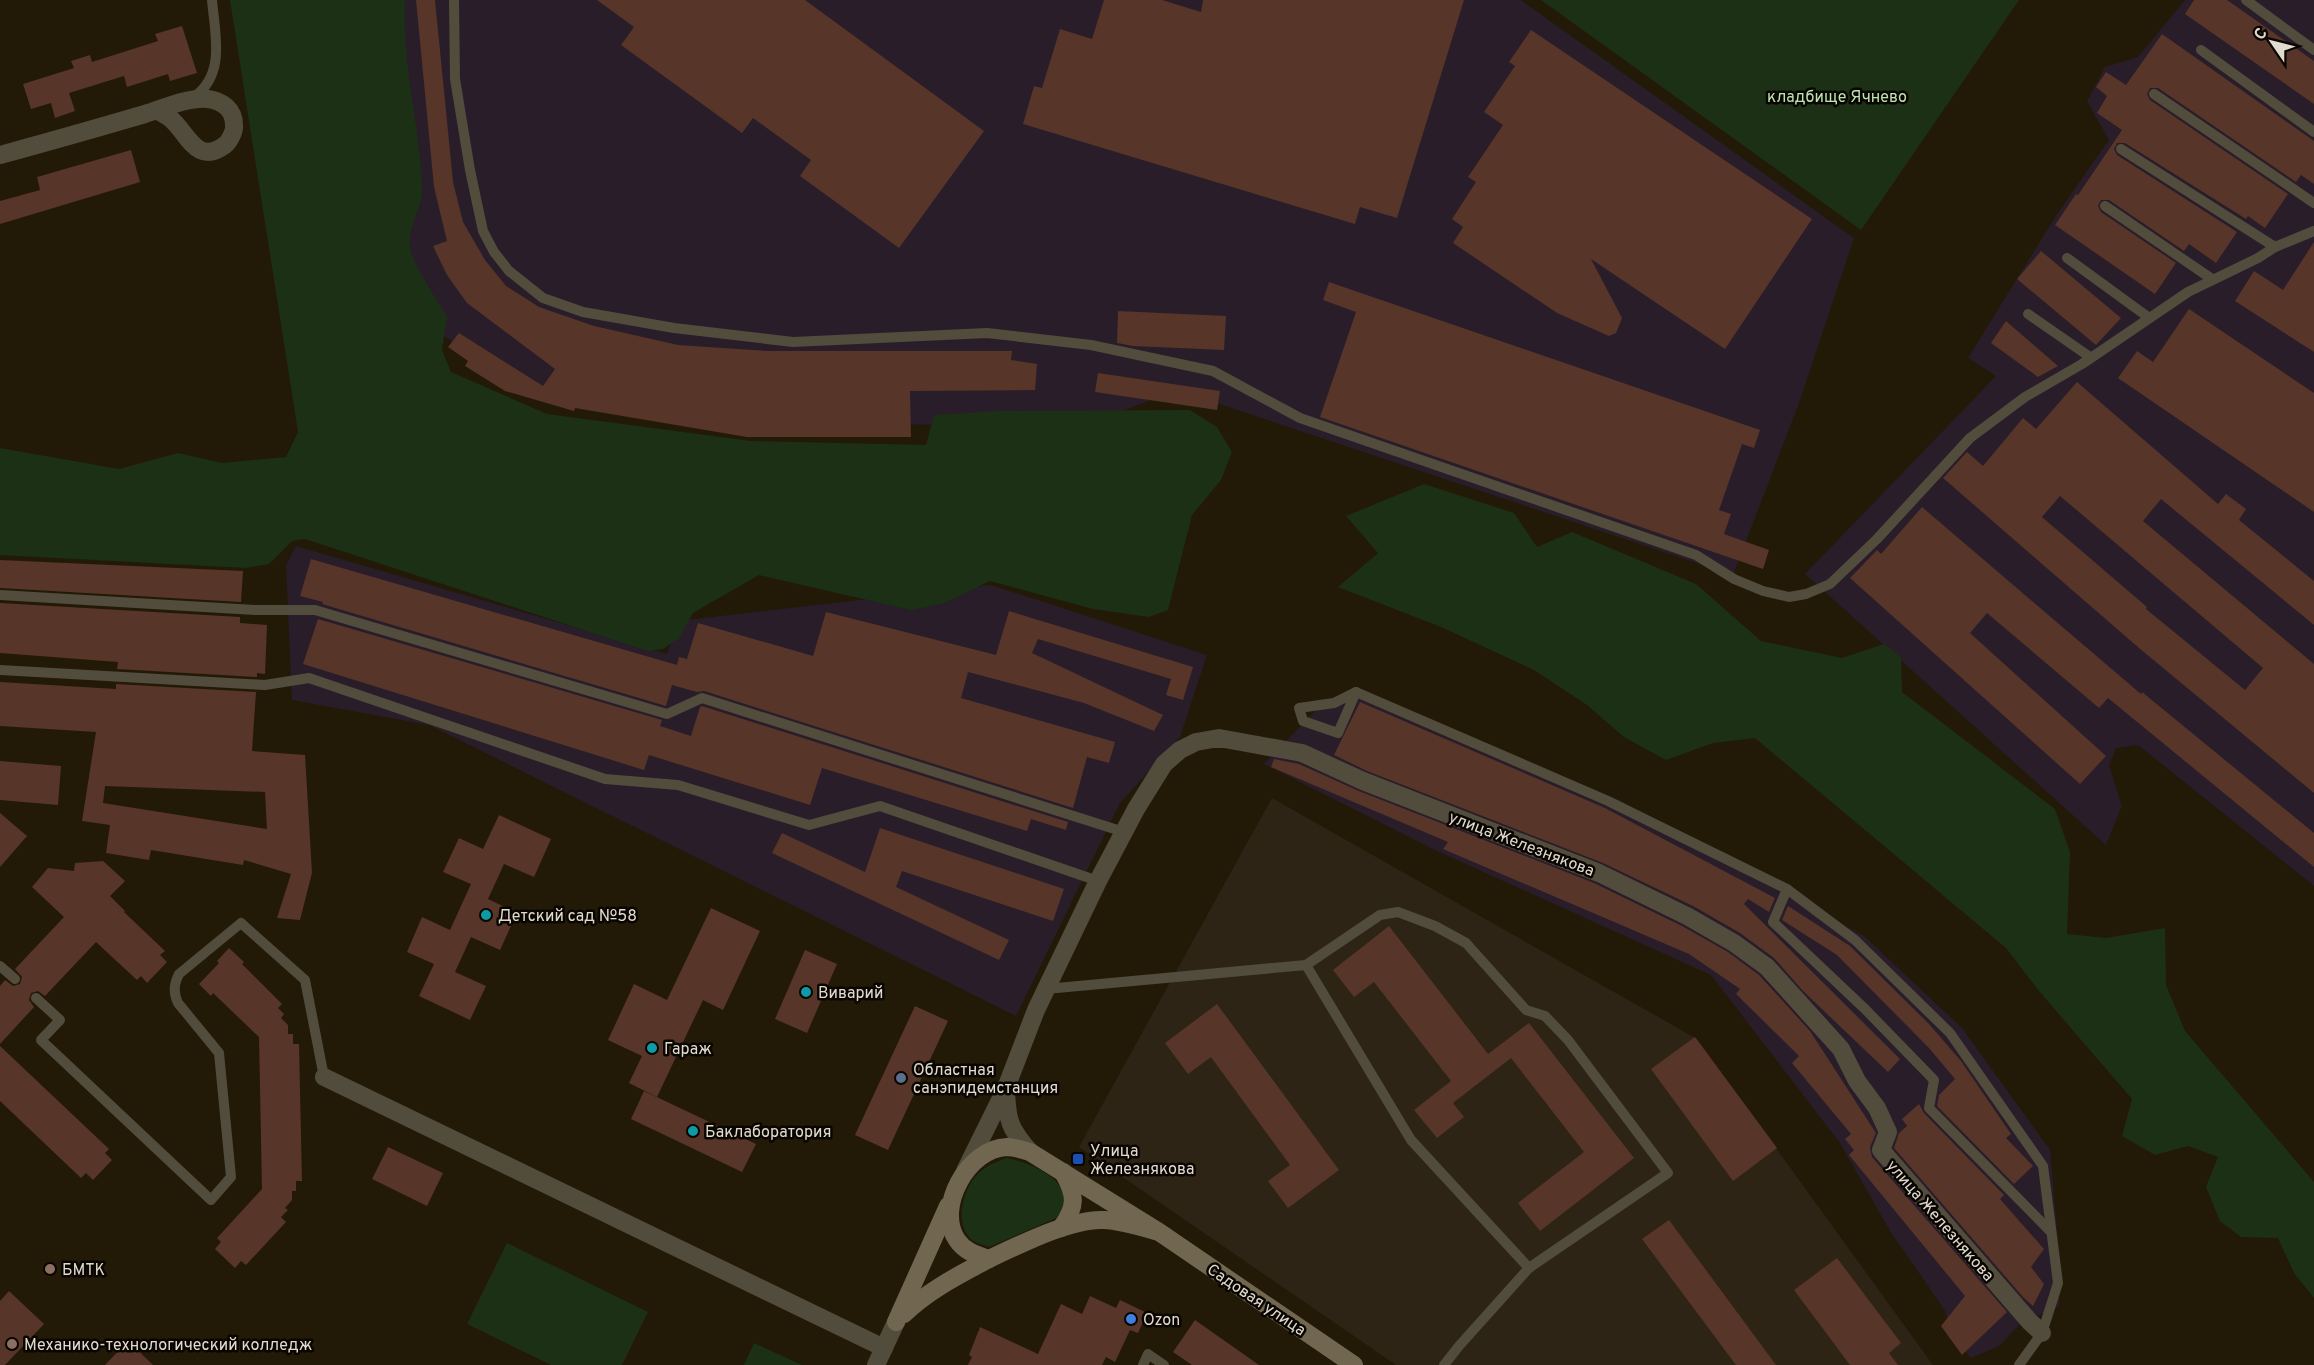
<svg xmlns="http://www.w3.org/2000/svg" width="2314" height="1365" viewBox="0 0 2314 1365" font-family="Overpass,sans-serif">
  <style>
    .industrial { fill: #291d2a }
    .medical { fill: #2e2415 }
    .green { fill: #1c3015 }
    .building { fill: #573529; fill-rule: evenodd }
    .lines { fill: none; stroke-linecap: round; stroke-linejoin: round }
    .service { stroke: #524c3d; stroke-width: 10 }
    .minor { stroke: #524c3d; stroke-width: 18 }
    .tertiary { stroke: #524c3d; stroke-width: 18 }
    .secondary { stroke: #716750; stroke-width: 18 }
    .culture-dot { fill: #0f9aa8; stroke: #090501; stroke-width: 2 }
    .service-dot { fill: #5c6f8a; stroke: #090501; stroke-width: 2 }
    .transit-dot { fill: #1a4fb4; stroke: #090501; stroke-width: 2 }
    .education-dot { fill: #8d6e63; stroke: #090501; stroke-width: 2 }
    .shop-dot { fill: #3f7fe0; stroke: #090501; stroke-width: 2 }
    .labels { text-anchor: middle; stroke-width: 5; stroke-linejoin: round; paint-order: stroke }
    .park-label { font-size: 16px; fill: #bce4af; stroke: #090501 }
    .street-label { font-size: 16px; fill: #e1dacf; stroke: #090501 }
    .poi-label { font-size: 16px; fill: #e1dacf; stroke: #090501; text-anchor: start }
  </style>
  <rect width="100%" height="100%" fill="#231907"/>
  <!-- industrial -->
  <g class="industrial">
    <polygon points="384,0 1521,0 1854,238 1798,406 1733,575 1177,390 1081,427 749,422 552,395 441,335 391,238"/>
    <polygon points="2185,0 2314,0 2314,886 2138,745 2116,748 2109,765 2122,806 2106,845 1805,574 1996,376 1968,358 2057,214 2109,140 2087,101 2105,67 2138,57"/>
    <polygon points="296,546 667,654 678,621 991,585 1207,655 1180,737 1120,803 1016,1016 429,725 292,700 286,565"/>
    <polygon points="1361,690 1619,800 1864,936 1962,1028 2050,1150 2059,1253 2059,1306 2020,1324 1999,1346 1971,1358 1955,1338 1944,1309 1890,1231 1840,1143 1711,975 1437,851 1264,764 1316,710"/>
  </g>
  <!-- medical -->
  <polygon class="medical" points="1272,798 1697,1039 1933,1365 1396,1365 1079,1147"/>
  <!-- green -->
  <g class="green">
    <path d="M230 0H405C401 63 421 127 422 191 422 209 407 227 410 248 412 263 438 302 447 316L442 350 451 372 547 414 751 441 926 445 934 415 999 411 1190 410 1217 427 1232 452 1221 480 1192 515 1168 610 1149 617 1093 609 990 581 944 603 911 610 759 575 693 613 679 638 663 649 648 651 305 539 292 541 269 564 246 568 0 555V448L119 469 178 453 222 463 286 457 298 432Z"/>
    <polygon points="1541,0 2019,0 1861,230"/>
    <polygon points="1424,484 1514,513 1537,547 1572,532 1696,584 1761,641 1842,658 1884,644 1901,657 1902,692 2055,809 2070,852 2067,934 2106,938 2165,928 2166,985 2185,1031 2314,1182 2314,1298 2294,1273 2278,1238 2241,1237 2220,1221 2206,1187 2218,1157 2188,1146 2155,1155 2122,1136 2132,1099 2039,991 2006,948 1755,738 1713,743 1666,760 1624,737 1587,705 1534,670 1441,627 1338,587 1378,553 1346,516"/>
    <path d="M1007 1158C1034 1164 1083 1184 1056 1218L989 1247C985 1245 979 1244 975 1242 954 1229 961 1194 975 1177 983 1167 995 1162 1007 1158Z"/>
    <polygon points="507,1243 648,1312 622,1365 551,1365 467,1324"/>
    <polygon points="754,1343 802,1365 744,1365"/>
  </g>
  <!-- building -->
  <g class="building">
    <polygon points="416,0 435,0 453,182 463,222 485,260 506,286 539,307 594,326 678,345 766,351 1012,351 1011,360 1037,364 1035,390 910,391 911,437 747,437 575,408 574,411 505,391 465,366 468,361 448,347 459,333 543,386 555,369 467,303 447,275 433,246 447,241 434,187"/>
    <polygon points="597,0 805,0 984,131 899,248 800,176 811,160 753,118 742,133 621,45 634,27"/>
    <polygon points="1104,0 1162,0 1201,12 1203,0 1464,0 1397,218 1360,207 1355,224 1023,124 1034,86 1042,88 1060,29 1092,39"/>
    <polygon points="2194,0 2227,0 2314,61 2314,104 2185,14"/>
    <polygon points="182,26 197,73 170,81 168,74 127,87 124,76 69,93 75,111 55,118 51,103 31,109 23,84 74,68 71,61 90,55 92,62 158,41 155,34"/>
    <polygon points="1531,30 1812,219 1725,349 1591,259 1622,318 1616,333 1609,336 1557,313 1453,243 1463,227 1452,219 1476,182 1468,177 1503,125 1484,112 1515,66 1509,62"/>
    <polygon points="2162,34 2314,141 2314,184 2301,175 2296,182 2158,88 2150,88 2147,94 2150,100 2288,194 2265,228 2248,216 2246,219 2125,143 2117,143 2114,149 2117,155 2237,232 2216,263 2189,244 2184,251 2109,200 2101,200 2098,206 2101,212 2176,263 2155,294 2055,225 2076,194 2078,195 2122,130 2097,113 2107,96 2096,87 2106,72 2126,85"/>
    <polygon points="131,150 140,182 0,224 0,201 40,190 37,177"/>
    <polygon points="2314,242 2314,352 2235,301 2254,271 2283,290"/>
    <polygon points="2041,251 2121,318 2096,345 2017,279"/>
    <polygon points="1329,282 1760,430 1754,448 1742,444 1719,510 1731,514 1724,534 1769,550 1763,569 1320,417 1356,312 1323,300"/>
    <polygon points="2189,309 2314,393 2314,512 2118,378 2137,351 2153,362"/>
    <polygon points="1118,311 1226,316 1224,350 1133,346 1117,343"/>
    <polygon points="2006,321 2058,366 2038,377 1991,343"/>
    <polygon points="1098,373 1220,391 1217,410 1095,392"/>
    <path d="M2077 382 2218 504 2226 494 2246 509 2239 520 2314 581V625L2161 499 2143 521 2314 664V793L2139 648 1943 478 1967 452 1983 466 2023 418 2036 429ZM2060 496 2263 668 2245 690 2146 609 2147 607 2042 517Z"/>
    <polygon points="1922,507 2141,694 2142,692 2314,833 2314,867 2108,698 2099,708 1987,613 1970,633 2106,756 2080,784 1850,578 1877,550 1881,554"/>
    <polygon points="311,559 677,665 679,657 687,659 698,623 813,656 826,612 996,655 1009,611 1193,667 1183,700 1166,695 1171,679 1038,639 1032,653 1163,715 1154,731 1084,703 968,672 961,698 1115,742 1109,763 1087,757 1073,808 704,691 697,692 672,685 666,706 322,604 323,602 300,596"/>
    <polygon points="0,560 243,571 241,602 0,588"/>
    <polygon points="0,603 240,617 240,623 267,625 265,674 257,673 257,677 117,669 118,662 0,653"/>
    <polygon points="318,619 662,720 660,726 691,736 700,707 702,706 1068,822 1066,830 1031,819 1027,831 822,768 810,805 649,755 644,770 303,664"/>
    <path d="M0 682 116 689V684L256 692 252 751 305 755 312 873 300 920 277 918 291 874 244 860 243 865 151 850 149 860 106 853 110 825 82 821 96 732 0 726ZM105 786 265 792 267 829 103 803Z"/>
    <polygon points="1360,702 1605,808 1775,898 1769,912 1748,899 1744,904 1900,1059 1888,1072 1803,991 1774,958 1740,933 1693,906 1603,863 1367,771 1334,755"/>
    <polygon points="1274,759 1299,764 1359,791 1594,883 1682,926 1728,952 1759,975 1810,1031 1876,1133 1870,1147 1872,1157 2007,1312 1962,1355 1941,1326 1965,1296 1849,1155 1854,1150 1845,1139 1851,1134 1792,1063 1799,1056 1736,994 1740,989 1689,954 1443,849 1448,842 1271,767"/>
    <polygon points="0,761 61,766 58,805 0,800"/>
    <polygon points="0,813 27,836 0,867"/>
    <polygon points="499,815 551,839 534,877 504,864 488,899 517,913 500,950 471,937 455,972 486,986 470,1020 419,996 434,964 407,952 422,917 450,930 471,884 443,872 459,838 483,849"/>
    <polygon points="880,828 1064,889 1053,921 902,871 896,887 1009,940 999,960 772,853 782,833 865,872"/>
    <polygon points="103,861 125,881 110,896 125,911 124,912 165,951 160,955 167,962 147,983 141,976 137,980 96,942 45,996 38,991 31,993 29,1000 34,1007 0,1044 0,986 5,980 13,986 20,984 22,977 15,969 64,917 32,887 48,868 74,871 75,863"/>
    <polygon points="1788,906 1850,946 1929,1024 1961,1061 2011,1134 2006,1138 2033,1166 2014,1184 1937,1106 1939,1095 1955,1079 1929,1048 1837,955 1782,920"/>
    <polygon points="711,908 760,931 723,1010 703,1000 657,1097 629,1083 642,1056 608,1040 634,984 667,1000"/>
    <polygon points="1389,926 1488,1054 1529,1023 1634,1158 1540,1231 1518,1203 1584,1152 1511,1058 1453,1103 1464,1117 1437,1138 1414,1110 1451,1081 1374,982 1354,997 1333,970"/>
    <polygon points="229,948 244,962 242,964 282,1004 278,1008 284,1014 281,1018 288,1025 288,1034 293,1034 293,1044 299,1044 302,1181 296,1181 296,1191 292,1191 292,1200 285,1208 288,1210 281,1217 286,1222 246,1265 241,1261 235,1268 215,1249 221,1242 217,1238 262,1189 259,1037 213,993 211,996 199,984 219,963 217,961"/>
    <polygon points="805,950 837,964 807,1033 775,1019"/>
    <polygon points="1217,1004 1339,1170 1288,1208 1268,1181 1290,1165 1211,1057 1188,1074 1165,1043"/>
    <polygon points="915,1006 948,1021 888,1150 855,1135"/>
    <polygon points="1695,1037 1777,1148 1733,1181 1651,1069"/>
    <polygon points="0,1046 109,1149 105,1153 112,1160 93,1180 86,1173 81,1178 0,1101"/>
    <polygon points="644,1091 756,1144 742,1172 631,1119"/>
    <polygon points="1919,1104 1924,1113 2004,1195 2000,1199 2044,1249 2031,1267 2044,1284 2033,1306 2023,1297 1894,1148 1899,1133 1907,1126 1902,1119"/>
    <polygon points="388,1147 443,1173 427,1206 372,1179"/>
    <polygon points="1669,1220 1776,1365 1736,1365 1642,1239"/>
    <polygon points="1837,1258 1901,1343 1889,1353 1898,1365 1850,1365 1794,1290"/>
    <polygon points="9,1291 44,1324 5,1365 0,1365 0,1301"/>
    <polygon points="1090,1296 1116,1308 1120,1300 1147,1313 1138,1333 1130,1330 1115,1362 1106,1357 1102,1365 968,1365 972,1357 969,1355 980,1327 1038,1354 1061,1304 1082,1314"/>
    <polygon points="1195,1320 1259,1365 1192,1365 1173,1352"/>
    <polygon points="128,1341 153,1365 105,1365"/>
  </g>
  <g class="lines">
    <!-- service -->
    <g class="service">
      <polyline points="454,0 455,79 470,170 483,231 494,252 509,271 543,298 583,312 674,328 793,342 987,333 1091,345 1213,371 1300,418 1696,555 1734,579 1763,591 1789,597 1806,594 1830,584 1877,539 1970,438 2025,397 2082,364 2188,292 2258,258 2275,247 2314,231"/>
      <polyline points="2246,0 2314,50"/>
      <polyline points="2201,50 2314,132"/>
      <polyline points="2154,94 2314,203"/>
      <path d="M194 97C226 74 215 35 212 0"/>
      <polyline points="2121,149 2275,247"/>
      <polyline points="2105,206 2212,279"/>
      <polyline points="2067,258 2148,317"/>
      <polyline points="2028,314 2090,357"/>
      <polyline points="0,595 255,610 315,610 667,714 702,698 1124,832"/>
      <polyline points="0,670 265,685 309,678 605,779 678,785 809,825 880,806 1098,881"/>
      <polyline points="1356,692 1608,801 1787,889 1855,940 1950,1033 2043,1166 2058,1283 2042,1333 2019,1365"/>
      <polygon points="1356,692 1338,733 1303,721 1299,708 1334,703"/>
      <polyline points="1787,889 1773,922 1865,1009 1934,1080 1929,1108 2050,1231"/>
      <polyline points="1306,965 1380,915 1398,912 1435,926 1466,943 1526,1010 1545,1016 1568,1040 1668,1173 1529,1268 1459,1346 1444,1365"/>
      <polyline points="0,966 15,979"/>
      <polyline points="1046,989 1306,965 1411,1140 1529,1268"/>
      <path d="M36 998 60 1020 41 1040 211 1200 231 1177 219 1053 178 1003C173 992 174 984 179 974L241 923 305 980 324 1077"/>
      <polyline points="1143,1365 1148,1354 1164,1365"/>
    </g>
    <!-- minor -->
    <g class="minor">
      <path d="M0 155C48 142 97 128 145 114 164 108 188 97 208 99 222 101 234 109 234 125 235 130 230 141 225 145 197 166 188 134 172 120 168 116 162 114 157 110"/>
      <polyline points="324,1077 884,1348"/>
      <path d="M1006 1090C1007 1121 1010 1129 1030 1152"/>
      <polyline points="965,1171 1006,1088 1036,1010 1098,881 1136,809 1164,764 1180,750 1196,742 1219,738 1302,753 1363,781 1599,873 1687,916 1734,943 1767,967 1841,1049 1857,1081 1877,1108 1888,1132 1881,1150 2030,1322 2042,1333"/>
    </g>
    <!-- tertiary -->
    <polyline class="tertiary" points="876,1365 896,1322"/>
    <!-- secondary -->
    <g class="secondary">
      <path d="M1061 1228C1077 1206 1076 1195 1063 1172"/>
      <path d="M1159 1232C1141 1227 1123 1221 1104 1220 1072 1218 1019 1245 989 1259 977 1255 965 1252 957 1240 935 1208 968 1148 1007 1147 1014 1147 1023 1150 1030 1152L1159 1232 1354 1365"/>
      <path d="M904 1314C929 1290 959 1275 989 1259"/>
      <polyline points="896,1322 948,1206"/>
    </g>
  </g>
  <!-- markers -->
  <g class="culture-dot">
    <circle cx="486" cy="915" r="6"/>
    <circle cx="806" cy="992" r="6"/>
    <circle cx="652" cy="1048" r="6"/>
    <circle cx="693" cy="1131" r="6"/>
  </g>
  <circle class="service-dot" cx="901" cy="1078" r="6"/>
  <rect class="transit-dot" x="1072" y="1153" width="12" height="12" rx="3"/>
  <g class="education-dot">
    <circle cx="50" cy="1269" r="6"/>
    <circle cx="12" cy="1344" r="6"/>
  </g>
  <circle class="shop-dot" cx="1131" cy="1319" r="6"/>
  <g class="labels">
    <!-- park labels -->
    <g class="park-label">
      <text x="1837" y="102">кладбище Ячнево</text>
    </g>
    <!-- street labels -->
    <g class="street-label">
      <text transform="translate(1522 843) rotate(21)" y="6">улица Железнякова</text>
      <text transform="translate(1941 1220) rotate(49)" y="6">улица Железнякова</text>
      <text transform="translate(1257 1299) rotate(34)" y="6">Садовая улица</text>
    </g>
    <!-- poi labels -->
    <g class="poi-label">
      <text x="498" y="921">Детский сад №58</text>
      <text x="818" y="998">Виварий</text>
      <text x="664" y="1054">Гараж</text>
      <text x="913" y="1075">Областная<tspan x="913" dy="18">санэпидемстанция</tspan></text>
      <text x="705" y="1137">Баклаборатория</text>
      <text x="1090" y="1156">Улица<tspan x="1090" dy="18">Железнякова</tspan></text>
      <text x="62" y="1275">БМТК</text>
      <text x="1143" y="1325">Ozon</text>
      <text x="24" y="1350">Механико-технологический колледж</text>
    </g>
  </g>
  <!-- north arrow -->
  <g transform="translate(2272 42) rotate(305)" stroke="#090501" stroke-width="4.5" paint-order="stroke">
  <path d="M0-4.5L10 22L0 15L-10 22Z" fill="#e1dacf"/>
  <text y="-9" font-size="16" font-weight="bold" text-anchor="middle" fill="#e1dacf">С</text>
  </g>
</svg>
